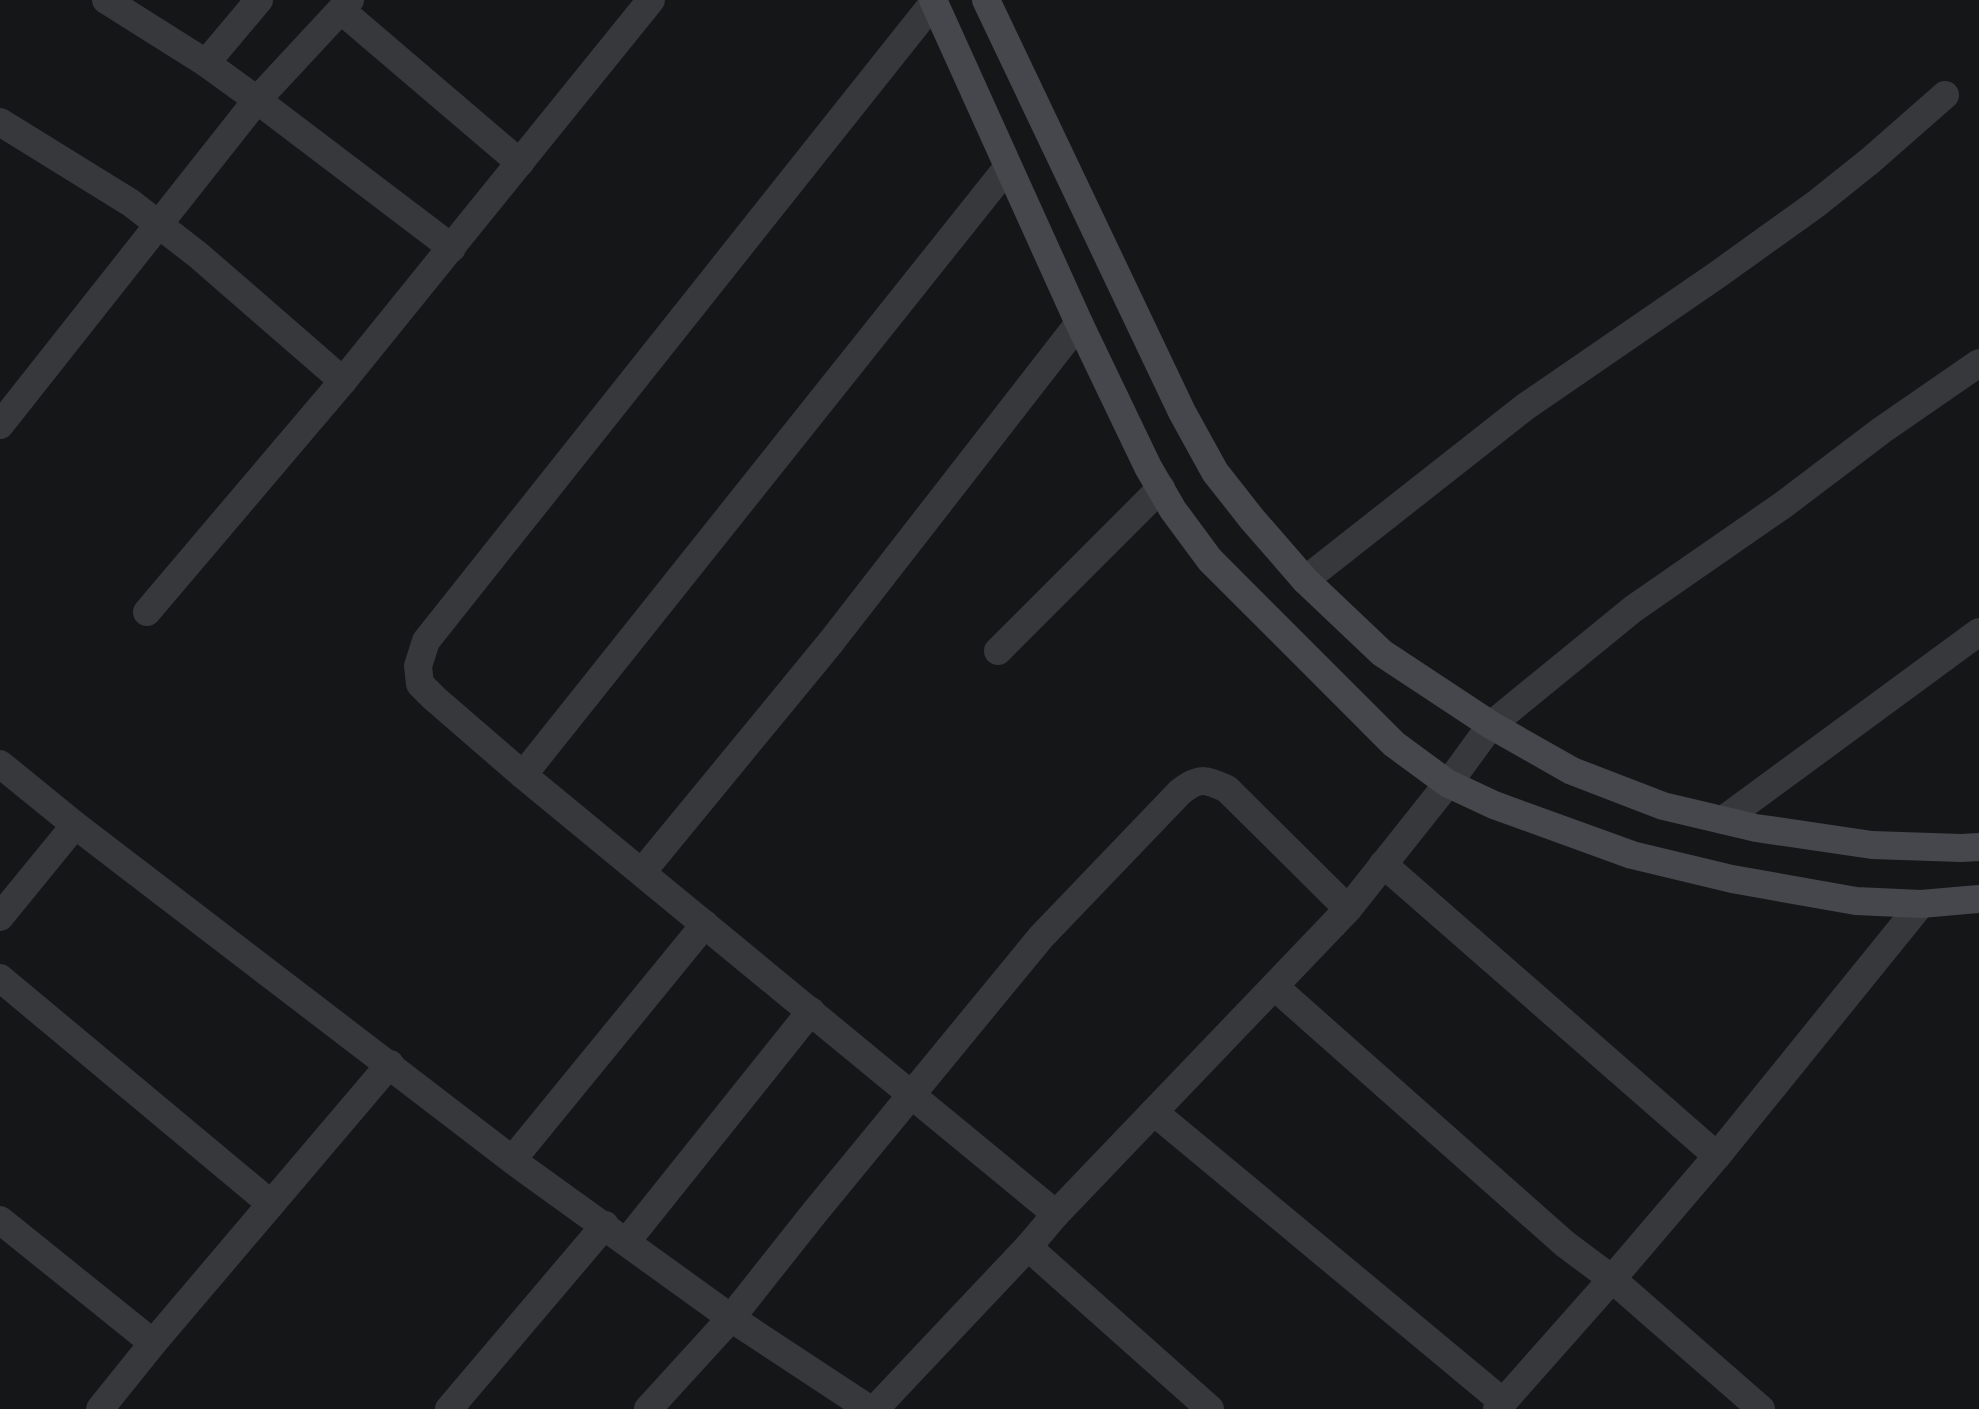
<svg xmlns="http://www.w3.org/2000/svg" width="1979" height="1409" viewBox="0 0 1979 1409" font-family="Lato,sans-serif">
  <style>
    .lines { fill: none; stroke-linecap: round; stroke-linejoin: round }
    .street { stroke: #37383c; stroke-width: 28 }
    .secondary { stroke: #45474c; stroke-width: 28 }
  </style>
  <rect width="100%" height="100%" fill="#151617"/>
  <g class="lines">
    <!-- street -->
    <g class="street">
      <polyline points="106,0 206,63 257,100 452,248"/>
      <polyline points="934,2 426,641 418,666 420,684 434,698 523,775 1056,1214"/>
      <polyline points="342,11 520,163"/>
      <polyline points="206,63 259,0"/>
      <polyline points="0,122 131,203 198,255 343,381"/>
      <polyline points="0,425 257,100 350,0"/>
      <polyline points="1305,580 1525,407 1717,275 1816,204 1871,160 1945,95"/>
      <polyline points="147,612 343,381 651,0"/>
      <polyline points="998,651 1161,488"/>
      <polyline points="0,764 75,825 523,1168 731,1318 869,1409"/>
      <polyline points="523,775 1007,168"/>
      <polyline points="1723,820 1979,632"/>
      <polyline points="1383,864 1717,1156"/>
      <polyline points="642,872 831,642 1079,323"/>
      <polyline points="0,917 75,825"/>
      <polyline points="0,978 271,1204"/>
      <polyline points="1275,987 1565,1244 1612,1279 1761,1409"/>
      <polyline points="1154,1112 1503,1402"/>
      <polyline points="513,1159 705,924"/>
      <polyline points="0,1220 153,1343"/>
      <polyline points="627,1241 811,1011"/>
      <polyline points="1028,1247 1210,1409"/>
      <polyline points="100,1409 153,1343 390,1064"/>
      <polyline points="449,1409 605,1225"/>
      <path d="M648 1409 731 1318 815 1212 1041 937 1180 792C1200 777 1204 779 1227 789L1348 909"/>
      <polyline points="875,1409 1028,1247 1056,1214 1348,909 1456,773 1491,725 1633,609 1783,505 1882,430 1979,363"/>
      <polyline points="1497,1409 1612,1279 1717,1156 1921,904"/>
    </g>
    <!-- secondary -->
    <g class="secondary">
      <polyline points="933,0 1079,323 1148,467 1173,510 1210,560 1394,744 1447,783 1494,805 1632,855 1732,879 1856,901 1921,904 1979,899"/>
      <polyline points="986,0 1182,412 1215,472 1252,519 1305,580 1382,653 1491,725 1572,771 1663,806 1756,828 1872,845 1961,848 1979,847"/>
    </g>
  </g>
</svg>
